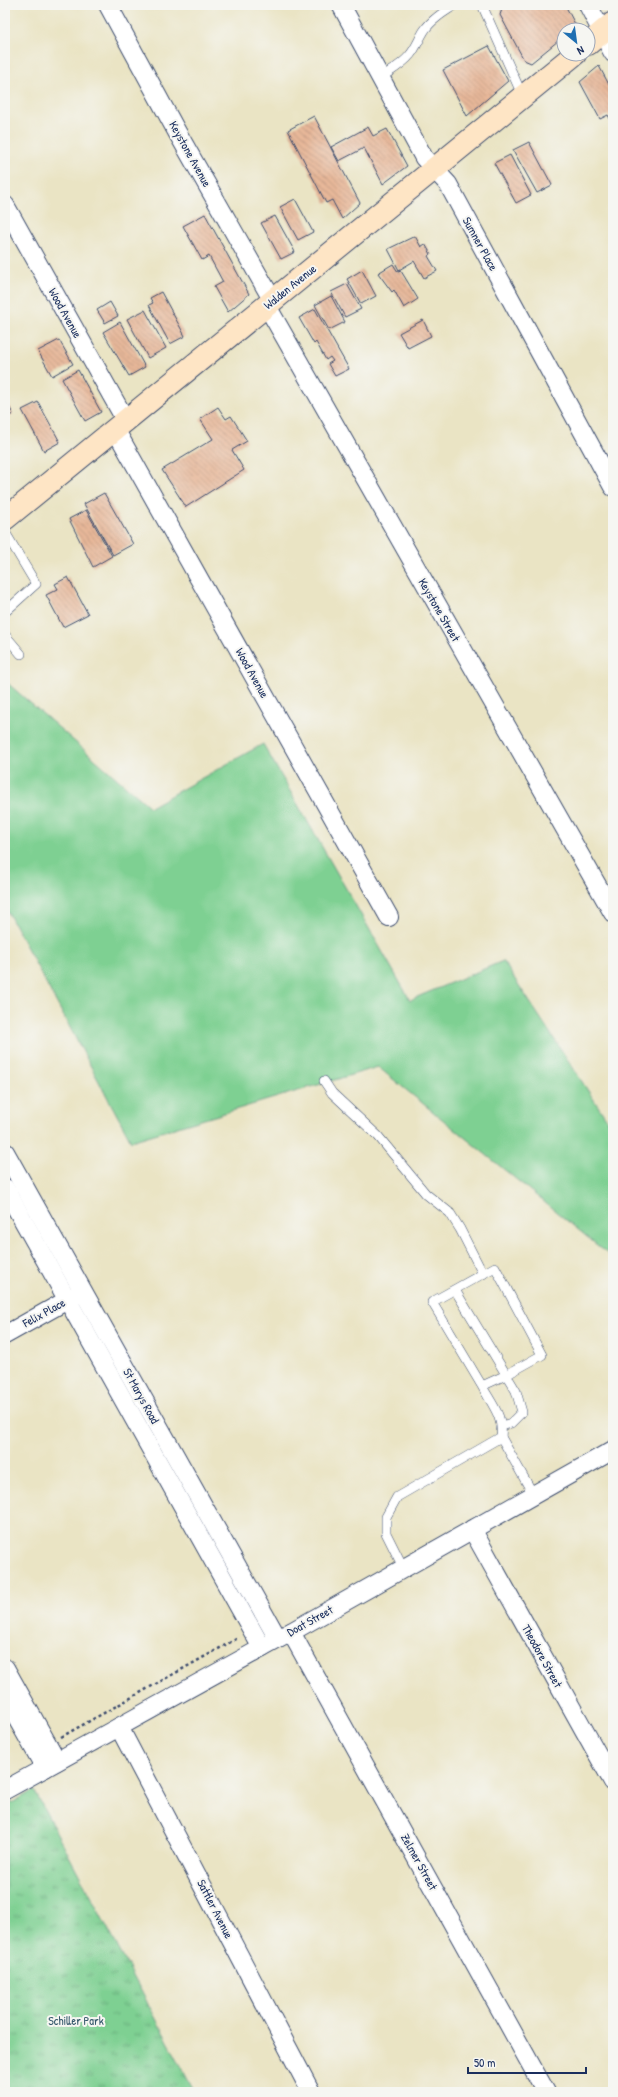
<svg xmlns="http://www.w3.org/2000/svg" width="618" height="2097" viewBox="0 0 618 2097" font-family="'Patrick Hand',sans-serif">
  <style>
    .grass { fill: #7ed092; stroke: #4c8078 }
    .park { fill: url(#park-tufts); stroke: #4c8078 }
    .building { fill: url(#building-back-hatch) }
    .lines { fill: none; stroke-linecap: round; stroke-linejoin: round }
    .service-casing { stroke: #3a4a6d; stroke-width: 10 }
    .minor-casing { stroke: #3a4a6d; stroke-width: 20 }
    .secondary-casing { stroke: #3a4a6d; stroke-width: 24 }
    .path { stroke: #3a4a6d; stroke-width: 2.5; stroke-dasharray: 3 3; stroke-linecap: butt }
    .service { stroke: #fff; stroke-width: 9 }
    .minor { stroke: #fff; stroke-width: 18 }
    .secondary { stroke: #fee5c5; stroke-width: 22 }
    .labels { text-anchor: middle; stroke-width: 4; stroke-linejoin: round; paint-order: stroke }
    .street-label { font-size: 12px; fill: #1b2f5e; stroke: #f6f6f2 }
    .park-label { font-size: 12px; fill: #34576b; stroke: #f6f6f2 }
  </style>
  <defs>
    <pattern id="park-tufts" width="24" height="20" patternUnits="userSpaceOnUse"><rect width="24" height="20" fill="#7ed092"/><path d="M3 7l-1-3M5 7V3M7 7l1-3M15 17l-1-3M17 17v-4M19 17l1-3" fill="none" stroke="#66a97a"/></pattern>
    <pattern id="building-back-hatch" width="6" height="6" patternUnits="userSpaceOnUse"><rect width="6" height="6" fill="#e7b799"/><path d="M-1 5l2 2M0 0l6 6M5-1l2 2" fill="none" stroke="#ba9580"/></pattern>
  </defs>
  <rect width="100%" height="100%" fill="#f6f6f2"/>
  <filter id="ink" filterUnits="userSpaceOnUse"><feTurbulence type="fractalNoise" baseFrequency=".025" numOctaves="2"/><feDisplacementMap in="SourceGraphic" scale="8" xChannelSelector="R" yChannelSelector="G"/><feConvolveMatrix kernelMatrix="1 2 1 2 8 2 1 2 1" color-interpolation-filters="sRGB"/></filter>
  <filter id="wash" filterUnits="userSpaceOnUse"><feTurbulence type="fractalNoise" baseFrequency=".012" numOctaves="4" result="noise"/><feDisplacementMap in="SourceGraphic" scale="16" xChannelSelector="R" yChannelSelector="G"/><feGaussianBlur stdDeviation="0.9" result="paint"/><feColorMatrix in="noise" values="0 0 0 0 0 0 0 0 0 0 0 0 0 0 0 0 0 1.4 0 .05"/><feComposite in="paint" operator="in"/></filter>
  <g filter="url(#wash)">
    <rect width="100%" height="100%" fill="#eae4c4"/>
    <!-- grass -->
    <polygon class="grass" points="5,681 150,807 263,744 410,1000 503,961 613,1129 613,1258 378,1067 131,1141 5,907"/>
    <!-- park -->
    <polygon class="park" points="34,1790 36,1794 195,2092 5,2092 5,1807"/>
    <g id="blocks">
      <!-- building -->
      <g class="building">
        <polygon points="508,5 565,5 576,26 571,30 564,30 564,36 531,63 524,60 500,15 502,9"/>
        <polygon points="489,46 508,81 467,116 443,70"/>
        <polygon points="599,66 613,92 613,124 608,115 600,119 580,82"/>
        <polygon points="314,116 360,203 342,219 332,200 326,203 288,130"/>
        <polygon points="368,127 373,136 387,129 407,166 383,184 364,148 339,161 331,147"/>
        <polygon points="529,142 552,185 537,193 513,150"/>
        <polygon points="510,155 531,195 516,203 494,163"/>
        <polygon points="295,199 313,232 298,240 280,207"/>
        <polygon points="205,214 249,294 228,312 214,287 223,282 209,256 202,260 183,226"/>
        <polygon points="275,216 295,252 281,259 261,223"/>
        <polygon points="415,236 421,247 425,244 431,254 428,256 437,271 424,278 414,261 399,270 388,249"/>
        <polygon points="393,264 398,272 401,271 418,299 404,308 394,290 392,292 378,273"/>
        <polygon points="362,270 376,296 361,304 347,279"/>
        <polygon points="347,284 361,309 345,317 331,292"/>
        <polygon points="161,292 185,336 170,344 149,305 153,303 150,298"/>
        <polygon points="331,296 345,322 329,330 315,305"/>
        <polygon points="110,302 118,316 105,323 97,310"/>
        <polygon points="315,309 349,369 335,376 328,364 333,361 330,357 326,360 316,342 314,344 299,318"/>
        <polygon points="145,310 166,348 148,358 127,319"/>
        <polygon points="423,320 431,336 408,348 399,333"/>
        <polygon points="120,322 145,367 129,376 103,332"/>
        <polygon points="59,340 73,364 52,376 38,351"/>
        <polygon points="78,370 101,412 85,421 62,379"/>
        <polygon points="5,399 13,414 5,418"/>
        <polygon points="38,402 60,442 44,451 22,410"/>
        <polygon points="218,407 226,419 231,416 247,441 232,450 244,470 186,507 162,470 213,439 200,419"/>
        <polygon points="104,493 133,544 113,555 84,504"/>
        <polygon points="86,510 112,556 93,567 69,519"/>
        <polygon points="68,577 88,614 63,627 46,595 58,589 55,584"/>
      </g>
    </g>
  </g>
  <g filter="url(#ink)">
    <use href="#blocks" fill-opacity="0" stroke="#3a4a6d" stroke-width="1"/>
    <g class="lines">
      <!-- service casing -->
      <g class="service-casing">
        <g id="service">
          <polyline points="482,5 523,97"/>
          <path d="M380 78C390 71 402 65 410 55 416 48 419 39 424 31 431 20 444 12 455 5"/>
          <polyline points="5,532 36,584 5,612"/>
          <polyline points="5,635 21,654"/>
          <polyline points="324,1081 332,1093 378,1136 426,1194 450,1213 460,1229 483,1274"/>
          <polyline points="455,1290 516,1391 522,1412 511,1423 502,1426"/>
          <path d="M482 1386 432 1302 495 1267 542 1355 506 1375 482 1386C491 1403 504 1417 501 1437"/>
          <polyline points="404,1569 386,1533 386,1517 397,1497 501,1437 533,1494"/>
        </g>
      </g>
      <!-- minor casing -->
      <g class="minor-casing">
        <g id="minor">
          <polyline points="108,5 177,132 273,301"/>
          <polyline points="341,5 424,158 448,184 613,487"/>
          <polyline points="588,5 613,53"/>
          <polyline points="5,205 126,421"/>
          <polyline points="267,306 613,913"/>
          <polyline points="115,429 389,917"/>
          <polyline points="5,1152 278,1639"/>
          <polyline points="5,1188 262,1648"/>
          <polyline points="5,1335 78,1294"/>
          <polyline points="472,1529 613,1782"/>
          <polyline points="291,1632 546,2092"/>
          <polyline points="5,1668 57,1761"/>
          <polyline points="5,1697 45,1768"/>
          <polyline points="119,1727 311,2092"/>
          <polyline points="5,1790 291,1632 613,1450"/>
        </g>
      </g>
      <!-- secondary casing -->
      <g class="secondary-casing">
        <g id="secondary">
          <polyline points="588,44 613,23"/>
          <polyline points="5,519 575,54"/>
        </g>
      </g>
      <!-- path -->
      <polyline class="path" points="61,1737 238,1638"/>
      <!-- service -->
      <use href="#service" class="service"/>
      <!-- minor -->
      <use href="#minor" class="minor"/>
      <!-- secondary -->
      <use href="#secondary" class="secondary"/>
    </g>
  </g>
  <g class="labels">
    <!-- street labels -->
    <g class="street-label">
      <text transform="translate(190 154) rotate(61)" y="4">Keystone Avenue</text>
      <text transform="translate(480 244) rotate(61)" y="4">Sumner Place</text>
      <text transform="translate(290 287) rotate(-39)" y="4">Walden Avenue</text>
      <text transform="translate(65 313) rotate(61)" y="4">Wood Avenue</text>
      <text transform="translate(439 610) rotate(60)" y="4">Keystone Street</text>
      <text transform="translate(252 673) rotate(61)" y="4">Wood Avenue</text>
      <text transform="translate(44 1313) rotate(-29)" y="4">Felix Place</text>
      <text transform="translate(141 1396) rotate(61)" y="4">St Marys Road</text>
      <text transform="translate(310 1621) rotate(-29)" y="4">Doat Street</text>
      <text transform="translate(542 1656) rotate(61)" y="4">Theodore Street</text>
      <text transform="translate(419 1862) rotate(61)" y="4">Zelmer Street</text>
      <text transform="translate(215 1909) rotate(63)" y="4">Sattler Avenue</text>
    </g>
    <!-- park labels -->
    <g class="park-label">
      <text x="76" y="2025">Schiller Park</text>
    </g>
  </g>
  <!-- margin -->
  <rect width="618" height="2097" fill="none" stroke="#f6f6f2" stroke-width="20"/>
  <!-- north arrow -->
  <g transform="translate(576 42) rotate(151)"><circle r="19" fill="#f6f6f2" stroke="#9ea6b7"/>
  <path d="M0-3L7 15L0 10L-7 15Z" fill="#1f6fb2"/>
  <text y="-6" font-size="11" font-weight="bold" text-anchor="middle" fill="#1b2f5e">N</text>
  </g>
  <!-- scale -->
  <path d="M468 2067v6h118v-6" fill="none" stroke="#1b2f5e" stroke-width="2"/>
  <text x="474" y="2067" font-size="12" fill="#1b2f5e" stroke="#f6f6f2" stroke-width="3" paint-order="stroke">50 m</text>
</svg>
